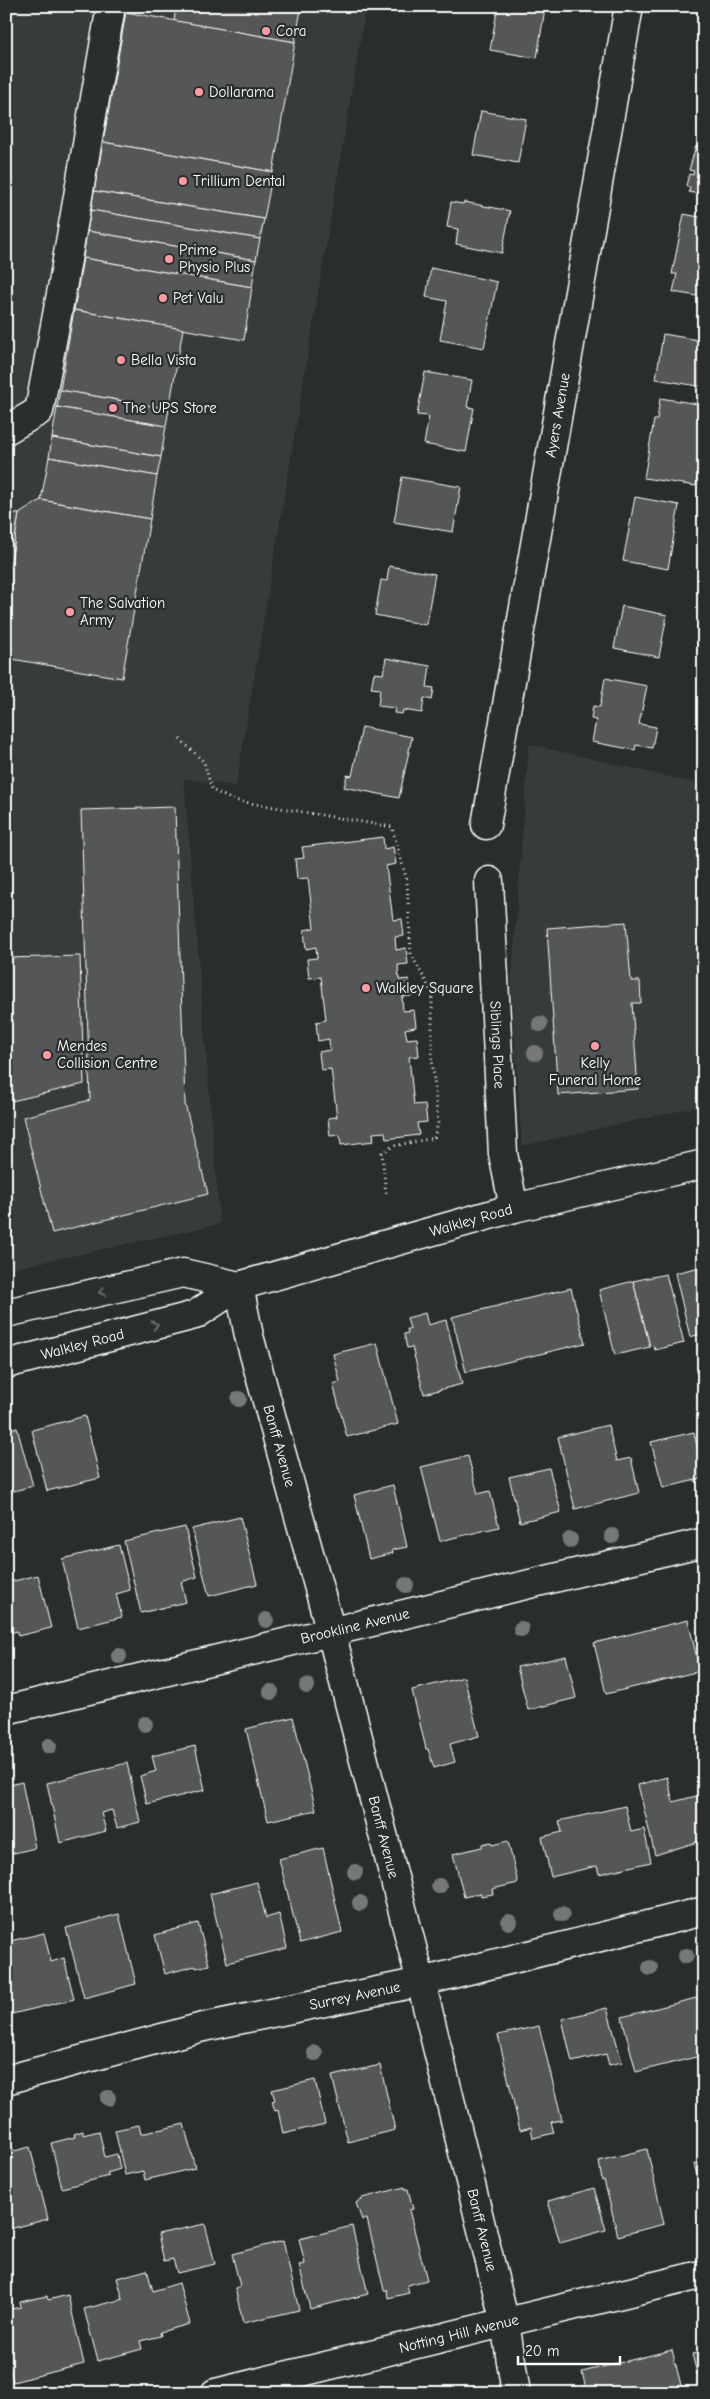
<svg xmlns="http://www.w3.org/2000/svg" width="710" height="2399" viewBox="0 0 710 2399" font-family="'Comic Neue',sans-serif">
  <style>
    .built { fill: #373a3b }
    .building { fill: #555758; stroke: #fff }
    .lines { fill: none; stroke-linecap: round; stroke-linejoin: round }
    .minor-casing { stroke: #fff; stroke-width: 31 }
    .major-casing { stroke: #fff; stroke-width: 31 }
    .path { stroke: #fff; stroke-width: 3; stroke-dasharray: 1 4; stroke-linecap: butt }
    .minor { stroke: #2a2d2e; stroke-width: 28 }
    .major { stroke: #2a2d2e; stroke-width: 28 }
    .tree { fill: #757778 }
    .oneway { stroke: #6a6c6d }
    .poi-dot { fill: #ff9aa2; stroke: #2a2d2e; stroke-width: 2 }
    .labels { text-anchor: middle; stroke-width: 4.5; stroke-linejoin: round; paint-order: stroke }
    .poi-label { font-size: 15px; fill: #fff; stroke: #2a2d2e; text-anchor: start }
    .street-label { font-size: 15px; fill: #fff; stroke: #2a2d2e }
  </style>
  <rect width="100%" height="100%" fill="#2a2d2e"/>
  <filter id="ink" filterUnits="userSpaceOnUse"><feTurbulence type="fractalNoise" baseFrequency=".02" numOctaves="2"/><feDisplacementMap in="SourceGraphic" scale="10" xChannelSelector="R" yChannelSelector="G"/><feConvolveMatrix kernelMatrix="1 2 1 2 8 2 1 2 1" color-interpolation-filters="sRGB"/></filter>
  <g filter="url(#ink)">
    <!-- built -->
    <g class="built">
      <polygon points="6,6 366,6 236,786 184,779 220,1224 6,1270"/>
      <polygon points="529,744 704,785 704,1086 700,1106 522,1146 511,989"/>
    </g>
    <!-- building -->
    <g class="building">
      <polygon points="176,6 282,6 301,10 295,42 174,21"/>
      <polygon points="498,6 545,8 537,58 490,50"/>
      <polygon points="126,12 295,42 273,172 103,142"/>
      <polygon points="481,111 526,119 518,163 473,155"/>
      <polygon points="103,142 273,172 264,219 94,191"/>
      <polygon points="699,144 704,145 704,195 689,192 690,187 686,186 689,174 693,175 694,171 689,170 696,146 698,147"/>
      <polygon points="94,191 264,219 260,239 91,210"/>
      <polygon points="451,202 463,204 464,202 510,211 502,253 456,244 458,229 447,227"/>
      <polygon points="91,210 260,239 256,260 87,231"/>
      <polygon points="684,214 704,218 703,297 673,292 677,274 672,274"/>
      <polygon points="87,231 256,260 252,287 83,258"/>
      <polygon points="83,258 252,287 244,340 74,310"/>
      <polygon points="431,268 497,282 484,348 440,340 447,301 426,297"/>
      <polygon points="74,310 183,329 169,409 60,390"/>
      <polygon points="663,334 704,341 704,387 656,379"/>
      <polygon points="425,372 472,380 467,407 474,408 466,452 424,444 429,416 417,415"/>
      <polygon points="60,390 169,409 166,426 57,407"/>
      <polygon points="660,398 704,405 704,459 700,459 696,486 644,478 654,420 657,420"/>
      <polygon points="57,407 166,426 161,457 52,438"/>
      <polygon points="52,438 161,457 157,476 49,457"/>
      <polygon points="49,457 157,476 150,519 41,500"/>
      <polygon points="402,477 461,487 453,532 394,522"/>
      <polygon points="635,497 679,505 668,569 623,561"/>
      <polygon points="41,500 150,519 122,678 6,658 6,566 10,567 19,514"/>
      <polygon points="6,512 19,514 10,567 6,566"/>
      <polygon points="389,566 435,574 426,625 375,615 381,580 387,581"/>
      <polygon points="622,606 667,615 659,657 614,648"/>
      <polygon points="386,658 430,666 427,687 434,688 432,700 424,698 422,713 403,710 402,714 394,713 395,708 378,706 380,689 371,688 374,673 383,674"/>
      <polygon points="605,678 647,686 639,724 656,727 652,748 636,745 635,750 592,742 596,720 591,719 593,706 600,707"/>
      <polygon points="362,727 412,737 399,798 344,787 347,775 352,776"/>
      <polygon points="175,807 185,1104 208,1194 52,1233 23,1117 90,1100 81,810"/>
      <polygon points="383,837 384,849 393,847 396,864 386,866 393,920 402,919 404,936 395,937 396,950 406,948 408,964 398,965 399,980 409,979 411,996 402,997 403,1011 414,1010 416,1027 405,1029 407,1039 417,1038 419,1056 409,1057 414,1105 425,1104 427,1122 417,1123 419,1135 386,1139 385,1132 373,1133 374,1141 341,1145 340,1135 330,1136 328,1118 337,1117 331,1069 321,1070 319,1052 330,1050 329,1039 318,1041 316,1022 326,1020 321,977 309,978 307,959 317,958 316,947 306,949 304,930 314,928 308,878 297,879 295,859 304,858 302,847"/>
      <polygon points="626,922 631,981 640,981 641,1003 632,1003 638,1089 558,1095 547,928"/>
      <polygon points="80,956 84,1084 12,1101 9,1027 6,1027 6,958"/>
      <polygon points="704,1266 704,1333 690,1337 675,1273"/>
      <polygon points="666,1274 684,1343 655,1350 654,1346 650,1347 633,1281"/>
      <polygon points="633,1281 650,1347 615,1355 599,1290"/>
      <polygon points="571,1288 585,1343 466,1372 452,1317"/>
      <polygon points="425,1313 428,1325 446,1320 462,1384 424,1394 412,1347 407,1348 404,1334 408,1333 407,1329 410,1329 407,1318"/>
      <polygon points="377,1343 398,1424 347,1437 333,1384 340,1382 333,1354"/>
      <polygon points="85,1416 100,1478 47,1491 32,1430"/>
      <polygon points="608,1425 617,1461 631,1458 639,1493 575,1509 558,1437"/>
      <polygon points="17,1428 33,1486 6,1493 6,1431"/>
      <polygon points="694,1432 704,1478 663,1488 651,1442"/>
      <polygon points="468,1456 478,1494 490,1491 499,1527 440,1541 421,1467"/>
      <polygon points="549,1468 561,1512 520,1522 509,1477"/>
      <polygon points="393,1485 407,1547 392,1550 393,1553 369,1559 354,1495"/>
      <polygon points="240,1517 257,1584 209,1596 192,1529"/>
      <polygon points="185,1527 197,1577 181,1582 186,1602 141,1613 124,1541"/>
      <polygon points="119,1545 130,1590 116,1594 122,1617 78,1628 62,1559"/>
      <polygon points="38,1575 51,1628 18,1636 17,1631 6,1634 6,1583"/>
      <polygon points="688,1620 700,1671 606,1694 594,1643"/>
      <polygon points="566,1656 576,1698 528,1710 517,1667"/>
      <polygon points="464,1677 479,1736 450,1744 455,1762 434,1768 428,1749 426,1749 412,1690"/>
      <polygon points="293,1717 316,1810 268,1821 246,1729"/>
      <polygon points="195,1746 205,1790 147,1804 140,1776 156,1771 152,1756"/>
      <polygon points="127,1763 140,1822 117,1828 112,1810 101,1813 106,1831 60,1843 47,1783"/>
      <polygon points="667,1777 673,1802 704,1794 704,1840 655,1855 638,1785"/>
      <polygon points="22,1782 35,1848 10,1854 6,1838 6,1786"/>
      <polygon points="625,1806 631,1832 644,1829 651,1862 599,1874 597,1866 551,1877 542,1837 562,1832 559,1821"/>
      <polygon points="508,1841 518,1883 492,1889 493,1894 481,1896 481,1893 464,1897 453,1854 482,1847 482,1844 491,1842 492,1845"/>
      <polygon points="323,1848 342,1932 300,1943 279,1859"/>
      <polygon points="257,1882 266,1918 279,1914 287,1948 227,1963 210,1894"/>
      <polygon points="119,1914 136,1984 84,1998 66,1928"/>
      <polygon points="198,1923 209,1965 196,1968 195,1966 165,1974 155,1935"/>
      <polygon points="44,1933 51,1962 64,1958 74,1999 8,2015 6,1942"/>
      <polygon points="704,1996 704,2055 636,2072 622,2017"/>
      <polygon points="607,2008 622,2062 609,2065 606,2054 572,2062 562,2019"/>
      <polygon points="539,2026 562,2120 551,2122 554,2133 533,2138 531,2127 520,2130 498,2035"/>
      <polygon points="380,2065 395,2130 348,2142 332,2076"/>
      <polygon points="315,2080 325,2124 283,2134 278,2110 275,2111 272,2101 275,2100 272,2090"/>
      <polygon points="184,2124 195,2168 145,2180 143,2171 125,2175 115,2130 139,2125 141,2134"/>
      <polygon points="83,2131 83,2135 99,2131 105,2157 117,2154 120,2169 107,2173 109,2176 62,2188 51,2143 75,2137 74,2134"/>
      <polygon points="30,2147 48,2219 6,2230 6,2150 13,2148 14,2151"/>
      <polygon points="647,2149 664,2224 618,2236 604,2180 602,2181 599,2161"/>
      <polygon points="704,2162 704,2201 694,2164"/>
      <polygon points="405,2187 405,2189 408,2189 413,2209 409,2210 427,2280 407,2285 409,2293 388,2298 387,2290 384,2290 367,2219 362,2220 356,2203 362,2198"/>
      <polygon points="594,2188 606,2230 560,2243 548,2201"/>
      <polygon points="205,2224 215,2264 177,2273 173,2259 164,2261 158,2234"/>
      <polygon points="352,2226 368,2294 310,2309 299,2265 305,2264 299,2239"/>
      <polygon points="283,2241 299,2310 243,2323 235,2288 240,2286 232,2254"/>
      <polygon points="147,2270 153,2291 179,2283 190,2324 160,2332 161,2336 140,2341 142,2349 98,2361 84,2309 123,2299 117,2278"/>
      <polygon points="68,2295 84,2364 13,2382 6,2354 6,2310 21,2307 20,2302 47,2296 48,2300"/>
      <polygon points="672,2350 683,2393 587,2393 582,2372"/>
      <polygon points="704,2352 704,2393 702,2393 692,2354"/>
    </g>
    <g class="lines">
      <!-- minor casing -->
      <g class="minor-casing">
        <g id="minor">
          <polyline points="6,430 39,411 63,283 111,6"/>
          <path id="s1" d="M486 825 629 6"/>
          <path id="s2" d="M489 881 503 1154 514 1208"/>
          <path id="s3" d="M239 1286 249 1336 331 1632 421 1982 505 2323 516 2393"/>
          <path id="s4" d="M6 1710 704 1542"/>
          <path id="s5" d="M6 2080 199 2028 421 1982 704 1911"/>
          <path id="s6" d="M215 2393 704 2274"/>
        </g>
      </g>
      <!-- major casing -->
      <g class="major-casing">
        <g id="major">
          <polyline points="6,1313 183,1273 239,1286"/>
          <path id="s7" d="M6 1364 195 1315 239 1286 514 1208 704 1164"/>
        </g>
      </g>
      <!-- path -->
      <polyline class="path" points="180,739 204,762 212,790 233,800 392,827 407,881 411,954 432,993 432,1058 438,1124 434,1138 393,1146 382,1153 386,1194"/>
      <!-- minor -->
      <use href="#minor" class="minor"/>
      <!-- major -->
      <use href="#major" class="major"/>
    </g>
    <!-- trees -->
    <g class="tree">
      <circle cx="540" cy="1024" r="8"/>
      <circle cx="535" cy="1053" r="8"/>
      <circle cx="239" cy="1399" r="8"/>
      <circle cx="612" cy="1536" r="8"/>
      <circle cx="570" cy="1540" r="8"/>
      <circle cx="406" cy="1585" r="8"/>
      <circle cx="266" cy="1620" r="8"/>
      <circle cx="521" cy="1629" r="8"/>
      <circle cx="119" cy="1656" r="8"/>
      <circle cx="307" cy="1686" r="8"/>
      <circle cx="271" cy="1692" r="8"/>
      <circle cx="145" cy="1724" r="8"/>
      <circle cx="49" cy="1746" r="8"/>
      <circle cx="355" cy="1872" r="8"/>
      <circle cx="439" cy="1886" r="8"/>
      <circle cx="360" cy="1903" r="8"/>
      <circle cx="562" cy="1914" r="8"/>
      <circle cx="509" cy="1922" r="8"/>
      <circle cx="686" cy="1956" r="8"/>
      <circle cx="650" cy="1968" r="8"/>
      <circle cx="315" cy="2053" r="8"/>
      <circle cx="108" cy="2098" r="8"/>
    </g>
    <!-- one-way arrows -->
    <defs><path id="oneway-chevron" d="M-2-3.5L2.5 0L-2 3.5" fill="none" stroke-width="1.6" stroke-linecap="round" stroke-linejoin="round" transform="scale(1.25)"/></defs>
    <g class="oneway">
      <use href="#oneway-chevron" transform="translate(102 1292) rotate(167)"/>
      <use href="#oneway-chevron" transform="translate(155 1325) rotate(-14)"/>
    </g>
  </g>
  <!-- markers -->
  <g class="poi-dot">
    <circle cx="266" cy="31" r="5"/>
    <circle cx="199" cy="92" r="5"/>
    <circle cx="183" cy="181" r="5"/>
    <circle cx="169" cy="259" r="5"/>
    <circle cx="163" cy="298" r="5"/>
    <circle cx="121" cy="360" r="5"/>
    <circle cx="113" cy="408" r="5"/>
    <circle cx="70" cy="612" r="5"/>
    <circle cx="366" cy="988" r="5"/>
    <circle cx="595" cy="1046" r="5"/>
    <circle cx="47" cy="1055" r="5"/>
  </g>
  <g class="labels">
    <!-- poi labels -->
    <g class="poi-label">
      <text x="276" y="36">Cora</text>
      <text x="209" y="97">Dollarama</text>
      <text x="193" y="186">Trillium Dental</text>
      <text x="179" y="255">Prime<tspan x="179" dy="17">Physio Plus</tspan></text>
      <text x="173" y="303">Pet Valu</text>
      <text x="131" y="365">Bella Vista</text>
      <text x="123" y="413">The UPS Store</text>
      <text x="80" y="608">The Salvation<tspan x="80" dy="17">Army</tspan></text>
      <text x="376" y="993">Walkley Square</text>
      <text x="57" y="1051">Mendes<tspan x="57" dy="17">Collision Centre</tspan></text>
      <text x="595" y="1068" text-anchor="middle">Kelly<tspan x="595" dy="17">Funeral Home</tspan></text>
    </g>
    <!-- street labels -->
    <g class="street-label">
      <text dy="5" stroke="none"><textPath href="#s1" startOffset="416">Ayers Avenue</textPath></text>
      <text dy="5" stroke="none"><textPath href="#s2" startOffset="164">Siblings Place</textPath></text>
      <text dy="5" stroke="none"><textPath href="#s7" startOffset="489">Walkley Road</textPath></text>
      <text dy="5" stroke="none"><textPath href="#s7" startOffset="79">Walkley Road</textPath></text>
      <text dy="5" stroke="none"><textPath href="#s3" startOffset="165">Banff Avenue</textPath></text>
      <text dy="5" stroke="none"><textPath href="#s4" startOffset="359">Brookline Avenue</textPath></text>
      <text dy="5" stroke="none"><textPath href="#s3" startOffset="570">Banff Avenue</textPath></text>
      <text dy="5" stroke="none"><textPath href="#s5" startOffset="359">Surrey Avenue</textPath></text>
      <text dy="5" stroke="none"><textPath href="#s3" startOffset="975">Banff Avenue</textPath></text>
      <text dy="5" stroke="none"><textPath href="#s6" startOffset="251">Notting Hill Avenue</textPath></text>
    </g>
  </g>
  <!-- margin -->
  <rect width="710" height="2399" fill="none" stroke="#2a2d2e" stroke-width="25"/>
  <rect x="12" y="12" width="685" height="2374" fill="none" stroke="#fff" stroke-width="2" filter="url(#ink)"/>
  <!-- scale -->
  <path d="M518 2356v8h102v-8" fill="none" stroke="#ffffff" stroke-width="2.5"/>
  <text x="525" y="2356" font-size="15" fill="#ffffff" stroke="#2a2d2e" stroke-width="4" paint-order="stroke">20 m</text>
</svg>
